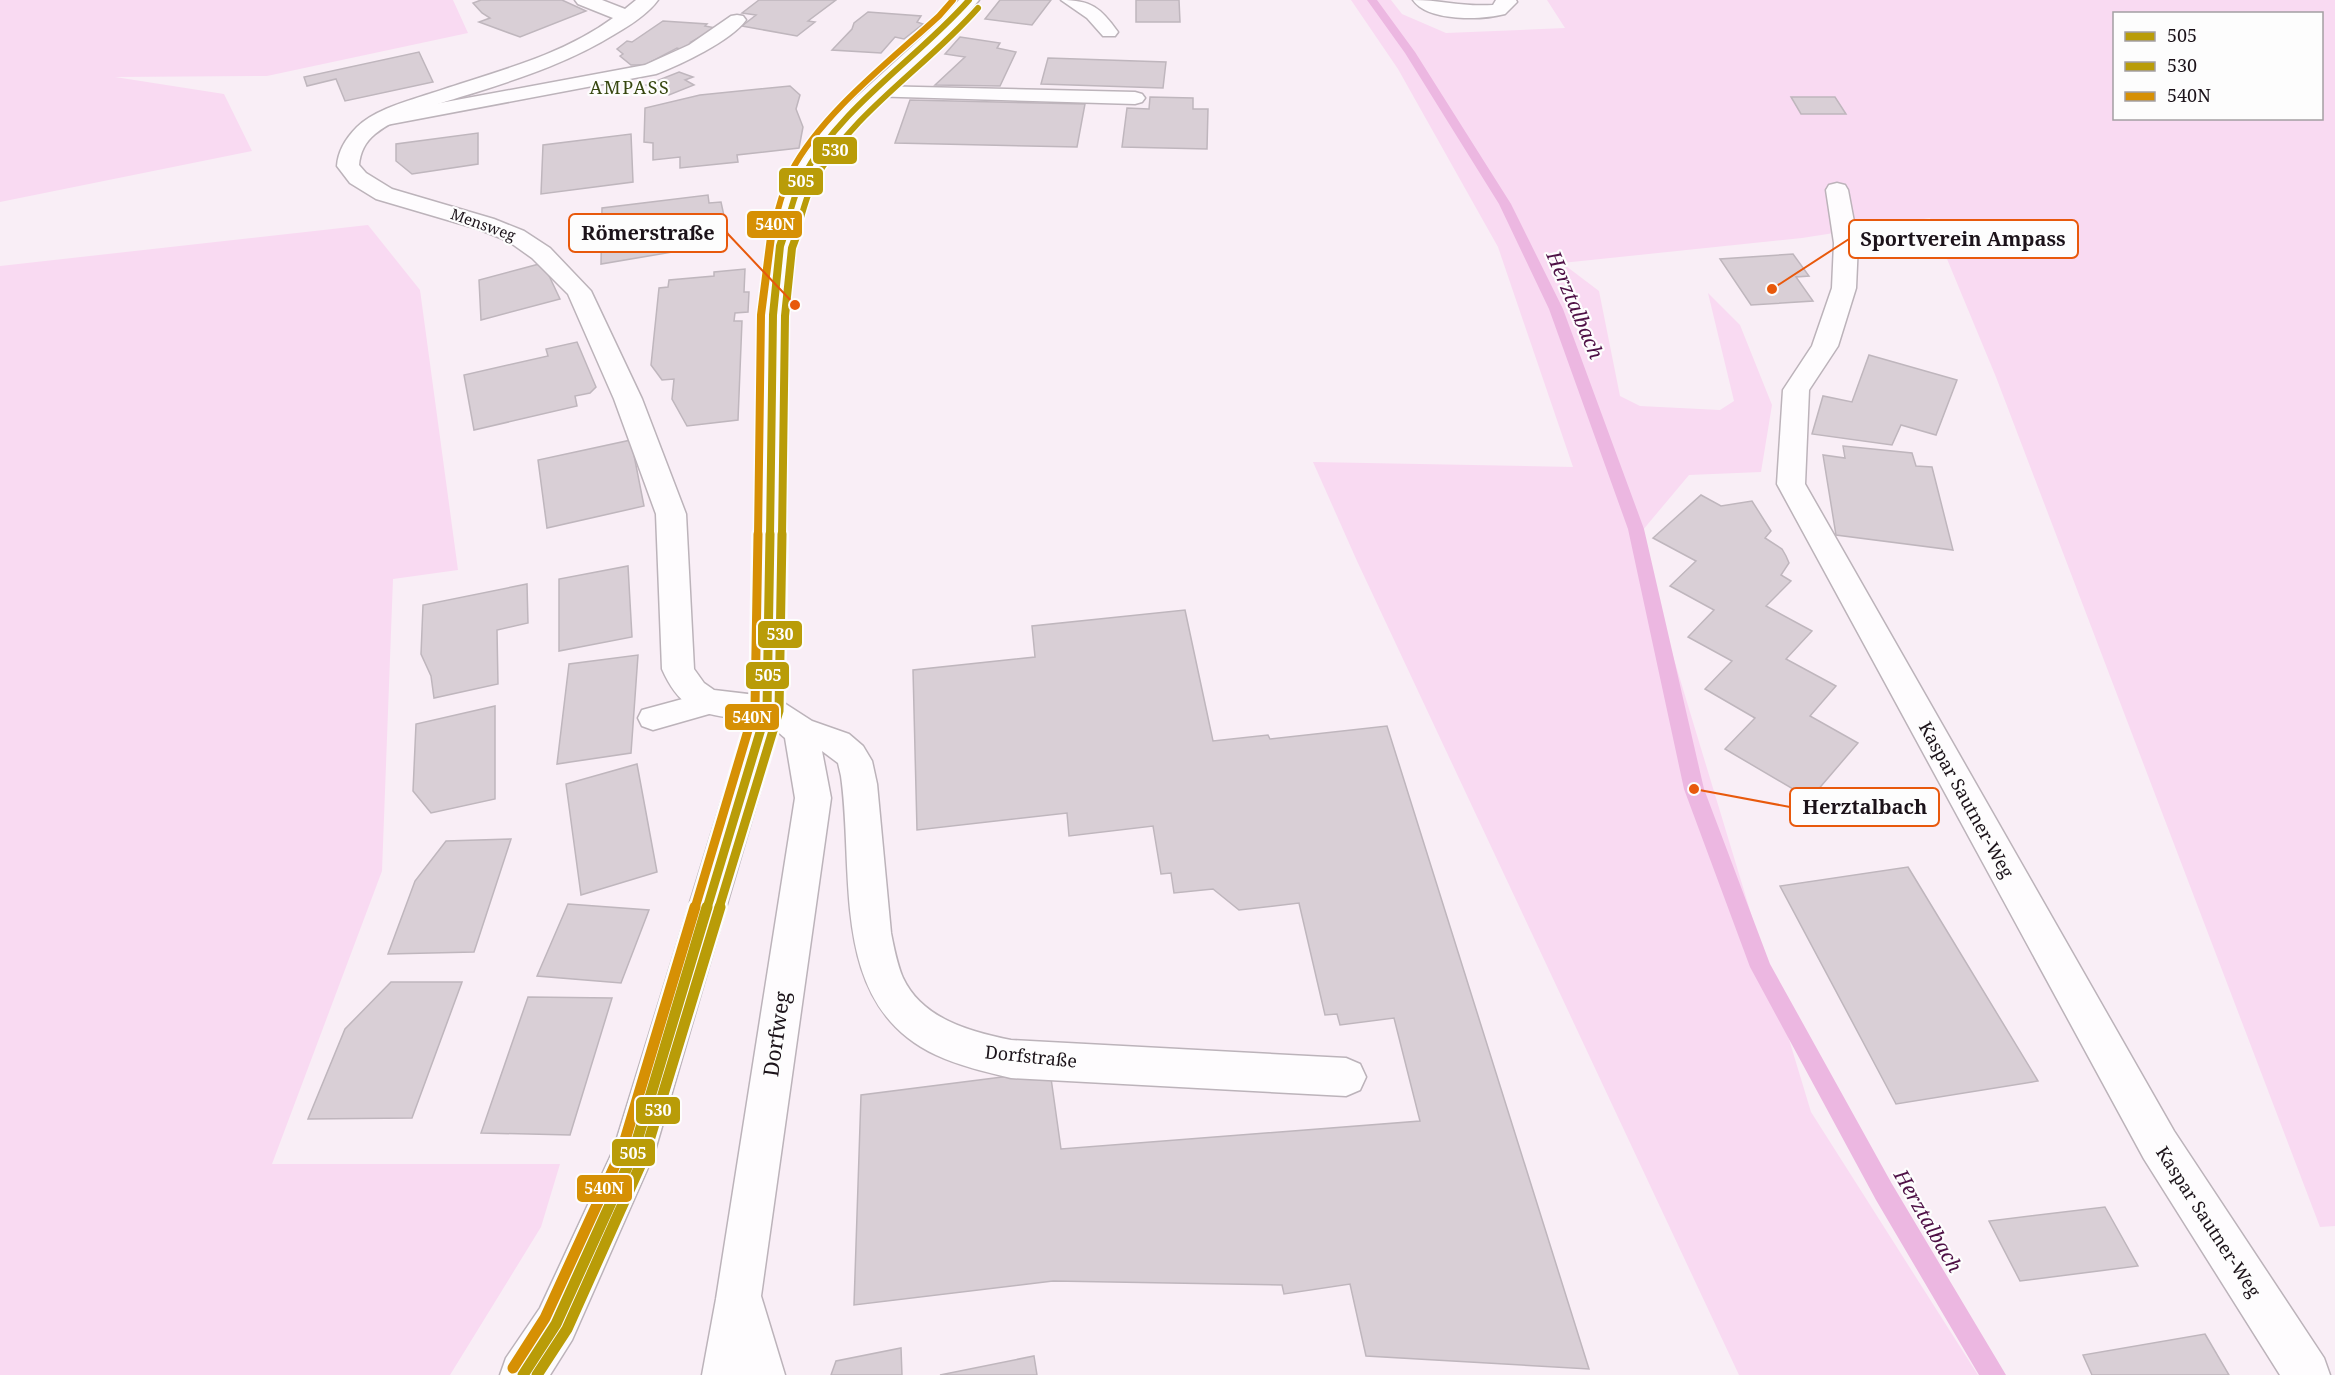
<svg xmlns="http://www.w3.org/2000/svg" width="2335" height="1375" viewBox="0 0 2335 1375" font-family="'Noto Serif',serif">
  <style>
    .green { fill: #f9daf2; fill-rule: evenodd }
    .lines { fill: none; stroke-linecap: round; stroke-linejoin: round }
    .stream { fill: #ecb7e1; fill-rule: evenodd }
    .building { fill: #d9cfd6; stroke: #bfb6bd; stroke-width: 1.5 }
    .service-casing { stroke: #bcb3ba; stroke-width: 3 }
    .minor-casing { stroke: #bcb3ba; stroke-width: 3 }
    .tertiary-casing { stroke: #bcb3ba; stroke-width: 3 }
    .service { fill: #fefcfe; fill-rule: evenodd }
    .minor { fill: #fefcfe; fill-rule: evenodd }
    .tertiary { fill: #fefcfe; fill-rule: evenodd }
    .bus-1-far3-casing { stroke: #fdfdfd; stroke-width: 9 }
    .bus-1-far2-casing { stroke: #fdfdfd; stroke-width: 11 }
    .bus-1-far1-casing { stroke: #fdfdfd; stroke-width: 14 }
    .bus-1-casing { stroke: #fdfdfd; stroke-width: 16 }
    .bus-2-far3-casing { stroke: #fdfdfd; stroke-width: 9 }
    .bus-2-far2-casing { stroke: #fdfdfd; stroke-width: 11 }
    .bus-2-far1-casing { stroke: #fdfdfd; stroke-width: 14 }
    .bus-2-casing { stroke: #fdfdfd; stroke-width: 16 }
    .bus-3-far3-casing { stroke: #fdfdfd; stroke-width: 9 }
    .bus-3-far2-casing { stroke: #fdfdfd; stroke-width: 11 }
    .bus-3-far1-casing { stroke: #fdfdfd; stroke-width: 14 }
    .bus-3-casing { stroke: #fdfdfd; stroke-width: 16 }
    .bus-1-far3 { stroke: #b99c08; stroke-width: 6 }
    .bus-1-far2 { stroke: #b99c08; stroke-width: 8 }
    .bus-1-far1 { stroke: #b99c08; stroke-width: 9 }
    .bus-1 { stroke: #b99c08; stroke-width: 11 }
    .bus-2-far3 { stroke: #b99c08; stroke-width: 6 }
    .bus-2-far2 { stroke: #b99c08; stroke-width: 8 }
    .bus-2-far1 { stroke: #b99c08; stroke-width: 9 }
    .bus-2 { stroke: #b99c08; stroke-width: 11 }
    .bus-3-far3 { stroke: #d69004; stroke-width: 6 }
    .bus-3-far2 { stroke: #d69004; stroke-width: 8 }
    .bus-3-far1 { stroke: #d69004; stroke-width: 9 }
    .bus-3 { stroke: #d69004; stroke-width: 11 }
    .labels { text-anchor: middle; stroke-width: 4.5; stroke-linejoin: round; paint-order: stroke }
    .far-street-label { font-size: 15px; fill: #1c131a; stroke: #fdfdfd }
    .far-quarter-label { font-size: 18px; letter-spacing: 1.5px; fill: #374710; stroke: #fdfdfd }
    .street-label { font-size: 18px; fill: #1c131a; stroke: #fdfdfd }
    .water-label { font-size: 20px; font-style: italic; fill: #4e1046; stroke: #fdfdfd }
    .near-street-label { font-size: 21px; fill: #1c131a; stroke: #fdfdfd }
    .leader { fill: none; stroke: #e8590c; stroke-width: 2 }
    .callout-dot { fill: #e8590c; stroke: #fdfdfd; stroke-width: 2 }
    .callout { fill: #fdfdfd; stroke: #e8590c; stroke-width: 2 }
    .callout-label { font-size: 20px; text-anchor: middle; font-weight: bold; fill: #1c131a }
    .line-badge { stroke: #fdfdfd; stroke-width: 2 }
    .badge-label { font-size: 16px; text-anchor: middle; font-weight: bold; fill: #fff }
  </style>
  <rect width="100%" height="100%" fill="#f9eef6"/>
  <!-- green -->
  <g class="green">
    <polygon points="0,0 453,0 468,33 267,76 115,77 224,94 252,151 0,202"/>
    <path d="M1351 0H1391L1402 14 1446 33 1565 28 1547 0H2335V1226L2320 1227 1996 377 1930 218 1802 238 1562 263 1599 291 1620 396 1640 406 1720 410 1734 401 1708 293 1740 325 1772 405 1761 472 1689 475 1637 537 1811 1112 1978 1375H1739L1357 561 1313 462 1573 467 1498 247 1398 69ZM2114 14H2322V118H2114Z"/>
    <polygon points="368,225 420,290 458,570 393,579 382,871 272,1164 560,1164 541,1227 450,1375 0,1375 0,266"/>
  </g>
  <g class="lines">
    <!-- stream -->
    <polygon class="stream" points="1367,0 1377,0 1415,52 1511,204 1563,309 1644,529 1704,789 1770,964 1892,1184 2006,1375 1979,1375 1876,1200 1750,967 1684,789 1628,529 1549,309 1499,204 1405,53"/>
  </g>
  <!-- building -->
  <g class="building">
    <polygon points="481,0 562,0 586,11 520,37 479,22 490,18 482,13 473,3"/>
    <polygon points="759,0 836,0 808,21 815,22 797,36 742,26 756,15 742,13"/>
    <polygon points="1000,0 1051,0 1032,25 985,19"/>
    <polygon points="1136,0 1179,0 1180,22 1136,22"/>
    <polygon points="868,12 921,16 917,22 923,24 904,39 895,37 881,53 832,50 852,29 854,23"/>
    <polygon points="663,21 707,24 705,26 716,28 691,42 698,44 687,51 677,48 645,65 631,65 620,56 623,54 617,49 627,41 632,42"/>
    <polygon points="960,37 1000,43 997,48 1016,52 1000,86 935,85 965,57 945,54"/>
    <polygon points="419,52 433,82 345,101 336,79 307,86 304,77"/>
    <polygon points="1048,58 1166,62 1163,88 1041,84"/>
    <polygon points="679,72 693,77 685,80 694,85 669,95 646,85"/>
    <polygon points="790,86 800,95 796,109 803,127 799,148 737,155 738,162 680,168 680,157 653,160 653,143 644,142 645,108 700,95"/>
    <polygon points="1150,97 1193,98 1193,109 1208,109 1207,149 1122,147 1127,108 1149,109"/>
    <polygon points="1791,97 1835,97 1846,114 1801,114"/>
    <polygon points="910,100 1085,104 1077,147 895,143"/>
    <polygon points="478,133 478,164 412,174 396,161 396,144"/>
    <polygon points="631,134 633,182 541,194 543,145"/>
    <polygon points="708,195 709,203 721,202 728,234 720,237 721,249 710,251 708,246 601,264 602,208"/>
    <polygon points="1793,254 1809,276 1796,277 1813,301 1751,305 1720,259"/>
    <polygon points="543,263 560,299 481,320 479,280"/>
    <polygon points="745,269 744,292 749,292 748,312 735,313 734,321 742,321 738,420 687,426 672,399 674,379 662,380 651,365 659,288 668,287 669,280 714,276 714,272"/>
    <polygon points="577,342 596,387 590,393 575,396 577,406 474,430 464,375 548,356 546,349"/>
    <polygon points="1869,355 1957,380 1936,435 1901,425 1892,445 1812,434 1823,396 1852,402"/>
    <polygon points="631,440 644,506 547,528 538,460"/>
    <polygon points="1843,446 1912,453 1916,466 1932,467 1953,550 1836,535 1823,455 1845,458"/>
    <polygon points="1701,495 1721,506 1752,501 1771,531 1765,538 1782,549 1786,556 1789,563 1781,575 1791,581 1766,606 1812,631 1786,659 1836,686 1810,716 1858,743 1810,799 1725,749 1755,718 1705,689 1732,661 1688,637 1714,610 1670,586 1696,561 1653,538"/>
    <polygon points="628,566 632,637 559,651 559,579"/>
    <polygon points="527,584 528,623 497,630 498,684 434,698 431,676 421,654 423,605"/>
    <polygon points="1185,610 1213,741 1268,735 1270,739 1387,726 1589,1369 1366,1356 1350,1284 1284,1294 1282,1285 1053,1281 854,1305 861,1095 1050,1071 1061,1149 1420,1121 1394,1018 1340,1025 1337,1014 1325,1015 1299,903 1239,910 1213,889 1174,893 1171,873 1161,874 1153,826 1069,836 1067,813 917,830 913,670 1035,657 1032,626"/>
    <polygon points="638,655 631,753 557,764 569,664"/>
    <polygon points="495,706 495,799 431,813 413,791 416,724"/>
    <polygon points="637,764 657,872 581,895 566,784"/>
    <polygon points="511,839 474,952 388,954 415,881 446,841"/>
    <polygon points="1908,867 2038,1081 1896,1104 1780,886"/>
    <polygon points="568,904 649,910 621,983 537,976"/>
    <polygon points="391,982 462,982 412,1118 308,1119 345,1029"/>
    <polygon points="528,997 612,998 570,1135 481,1133"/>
    <polygon points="2105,1207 2138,1266 2020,1281 1989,1221"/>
    <polygon points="2205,1334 2229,1375 2092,1375 2083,1355"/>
    <polygon points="901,1348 902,1375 831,1375 836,1361"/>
    <polygon points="1034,1356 1037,1375 940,1375"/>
  </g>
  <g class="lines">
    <!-- service casing -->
    <g class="service-casing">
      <g id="service">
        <path d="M1061 0C1091 0 1101 8 1118 32L1115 36H1103L1087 18Z"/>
        <path d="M737 15 743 16 746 20C731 41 680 65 656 74L381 126 374 124 371 120 374 116 381 114 645 65 689 45 731 16Z"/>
        <polygon points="874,86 1135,92 1142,94 1145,98 1142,102 1135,104 867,96 865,92 867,88"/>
        <polygon points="712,691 723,694 727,702 723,710 653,730 642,726 638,718 642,710"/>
      </g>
    </g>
    <!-- minor casing -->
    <g class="minor-casing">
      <g id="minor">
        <path d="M575 0H602L625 9 636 0H658C648 14 629 26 615 34 573 60 527 76 480 91 446 102 404 111 375 134 365 142 360 153 359 165L366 173 392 189 494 219 524 231 550 248 591 291 642 399 686 514 694 669 704 683 714 690 765 696 781 701 812 721 849 734 863 746 872 761 877 784 891 933C894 948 897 964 903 978 922 1019 971 1032 1011 1040L1346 1058 1360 1064 1366 1077 1360 1090 1346 1096 1011 1078C986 1072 960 1066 936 1055 828 1005 855 874 841 776L838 763 822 751 831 798 761 1296 785 1375H702L716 1299 795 798 785 738C778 732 770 724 762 721 754 718 743 719 734 718 695 714 678 705 662 669L656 514 614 399 568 294 532 258 508 241 478 229 376 199 350 183 337 166C338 151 346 138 357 127 376 109 408 101 432 93 493 72 560 57 613 18L578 4Z"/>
        <path d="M1413 0C1441 0 1463 7 1493 5L1496 0H1516L1517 2 1505 14C1482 20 1428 22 1413 0Z"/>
        <polygon points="1837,183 1845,185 1848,190 1858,243 1856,288 1838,346 1809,390 1805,484 2174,1131 2324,1358 2330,1375 2280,1375 2144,1159 1777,484 1783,390 1812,346 1832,288 1834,243 1826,190 1829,185"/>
      </g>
    </g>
    <!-- tertiary casing -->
    <g class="tertiary-casing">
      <polygon id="tertiary" points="959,0 979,0 955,28 857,121 832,149 813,178 792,246 786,315 784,709 654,1154 572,1340 550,1375 500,1375 506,1358 540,1308 613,1151 750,709 760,315 768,246 791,178 816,140 841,111 941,20"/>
    </g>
    <!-- service -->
    <use href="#service" class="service"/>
    <!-- minor -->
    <use href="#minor" class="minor"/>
    <!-- tertiary -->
    <use href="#tertiary" class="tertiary"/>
    <!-- bus-1-far3 casing -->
    <g class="bus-1-far3-casing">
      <path id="bus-1-far3" d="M783 238C789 219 793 195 803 177 840 107 917 59 969 0"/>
    </g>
    <!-- bus-1-far2 casing -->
    <g class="bus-1-far2-casing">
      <polyline id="bus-1-far2" points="770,536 773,315 780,246 783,237"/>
    </g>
    <!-- bus-1-far1 casing -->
    <g class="bus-1-far1-casing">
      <polyline id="bus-1-far1" points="707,908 767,709 770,534"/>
    </g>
    <!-- bus-1 casing -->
    <g class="bus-1-casing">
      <polyline id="bus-1" points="523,1375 556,1324 633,1154 707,907"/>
    </g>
    <!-- bus-2-far3 casing -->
    <g class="bus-2-far3-casing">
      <path id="bus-2-far3" d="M795 238C801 220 805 198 814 181 853 112 926 67 978 8"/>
    </g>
    <!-- bus-2-far2 casing -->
    <g class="bus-2-far2-casing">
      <polyline id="bus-2-far2" points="782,536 785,316 792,248 796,237"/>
    </g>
    <!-- bus-2-far1 casing -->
    <g class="bus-2-far1-casing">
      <polyline id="bus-2-far1" points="719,908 779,711 782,534"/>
    </g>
    <!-- bus-2 casing -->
    <g class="bus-2-casing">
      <polyline id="bus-2" points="537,1375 567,1329 644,1157 720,907"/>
    </g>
    <!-- bus-3-far3 casing -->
    <g class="bus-3-far3-casing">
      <path id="bus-3-far3" d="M770 238C777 217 781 192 791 172 821 114 891 60 939 16L953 0"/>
    </g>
    <!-- bus-3-far2 casing -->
    <g class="bus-3-far2-casing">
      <polyline id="bus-3-far2" points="758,536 761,315 771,237"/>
    </g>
    <!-- bus-3-far1 casing -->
    <g class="bus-3-far1-casing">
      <polyline id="bus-3-far1" points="695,908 755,707 758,534"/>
    </g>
    <!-- bus-3 casing -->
    <g class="bus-3-casing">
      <polyline id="bus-3" points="513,1368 545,1318 622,1150 695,907"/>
    </g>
    <!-- bus-1-far3 -->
    <use href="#bus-1-far3" class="bus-1-far3"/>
    <!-- bus-1-far2 -->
    <use href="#bus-1-far2" class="bus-1-far2"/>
    <!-- bus-1-far1 -->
    <use href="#bus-1-far1" class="bus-1-far1"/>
    <!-- bus-1 -->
    <use href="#bus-1" class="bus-1"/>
    <!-- bus-2-far3 -->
    <use href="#bus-2-far3" class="bus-2-far3"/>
    <!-- bus-2-far2 -->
    <use href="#bus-2-far2" class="bus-2-far2"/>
    <!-- bus-2-far1 -->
    <use href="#bus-2-far1" class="bus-2-far1"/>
    <!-- bus-2 -->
    <use href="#bus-2" class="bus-2"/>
    <!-- bus-3-far3 -->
    <use href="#bus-3-far3" class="bus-3-far3"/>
    <!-- bus-3-far2 -->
    <use href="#bus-3-far2" class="bus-3-far2"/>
    <!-- bus-3-far1 -->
    <use href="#bus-3-far1" class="bus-3-far1"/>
    <!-- bus-3 -->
    <use href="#bus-3" class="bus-3"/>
  </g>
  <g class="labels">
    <!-- far-street labels -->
    <g class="far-street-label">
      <text transform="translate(483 225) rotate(20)" y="5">Mensweg</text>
    </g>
    <!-- far-quarter labels -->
    <g class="far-quarter-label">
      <text x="630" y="94">AMPASS</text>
    </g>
    <!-- street labels -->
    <g class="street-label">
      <text transform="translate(1966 800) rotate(61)" y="6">Kaspar Sautner-Weg</text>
      <text transform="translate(1031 1057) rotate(6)" y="6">Dorfstraße</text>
      <text transform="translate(2208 1222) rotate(57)" y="6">Kaspar Sautner-Weg</text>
    </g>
    <!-- water labels -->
    <g class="water-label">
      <text transform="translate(1575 305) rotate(67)" y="7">Herztalbach</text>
      <text transform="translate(1928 1221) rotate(60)" y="7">Herztalbach</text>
    </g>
    <!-- near-street labels -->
    <g class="near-street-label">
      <text transform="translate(777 1034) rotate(-82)" y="7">Dorfweg</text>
    </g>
  </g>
  <!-- callouts -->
  <path class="leader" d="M795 305L727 233M1772 289L1849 239M1694 789L1790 807"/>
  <g class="callout-dot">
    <circle cx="795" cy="305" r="6"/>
    <circle cx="1772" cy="289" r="6"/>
    <circle cx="1694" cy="789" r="6"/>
  </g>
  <g class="callout">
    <rect x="569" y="214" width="158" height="38" rx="6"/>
    <rect x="1849" y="220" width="229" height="38" rx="6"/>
    <rect x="1790" y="788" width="149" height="38" rx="6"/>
  </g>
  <g class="callout-label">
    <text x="648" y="240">Römerstraße</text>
    <text x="1963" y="246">Sportverein Ampass</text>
    <text x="1865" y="814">Herztalbach</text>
  </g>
  <g class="line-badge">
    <rect x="812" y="136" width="46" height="29" rx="6" fill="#b99c08"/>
    <rect x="778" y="167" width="46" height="29" rx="6" fill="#b99c08"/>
    <rect x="746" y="210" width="57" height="29" rx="6" fill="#d69004"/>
    <rect x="757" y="620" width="46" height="29" rx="6" fill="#b99c08"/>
    <rect x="745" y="661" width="45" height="29" rx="6" fill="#b99c08"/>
    <rect x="724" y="703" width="56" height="28" rx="6" fill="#d69004"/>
    <rect x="635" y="1096" width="46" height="29" rx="6" fill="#b99c08"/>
    <rect x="611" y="1138" width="45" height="29" rx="6" fill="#b99c08"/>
    <rect x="576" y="1174" width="57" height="29" rx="6" fill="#d69004"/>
  </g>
  <g class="badge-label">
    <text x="835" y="156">530</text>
    <text x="801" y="187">505</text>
    <text x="775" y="230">540N</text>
    <text x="780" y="640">530</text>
    <text x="768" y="681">505</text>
    <text x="752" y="723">540N</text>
    <text x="658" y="1116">530</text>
    <text x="633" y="1159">505</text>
    <text x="604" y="1194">540N</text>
  </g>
  <!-- legend -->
  <rect x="2113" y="12" width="210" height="108" fill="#fdfdfd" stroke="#a39fa2" stroke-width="1.5"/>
  <rect x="2125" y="32" width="30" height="9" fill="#b99c08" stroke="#a39fa2" stroke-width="1.5"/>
  <text x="2167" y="42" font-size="18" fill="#1c131a">505</text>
  <rect x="2125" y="62" width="30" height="9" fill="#b99c08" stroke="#a39fa2" stroke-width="1.5"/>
  <text x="2167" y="72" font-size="18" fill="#1c131a">530</text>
  <rect x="2125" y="92" width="30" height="9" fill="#d69004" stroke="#a39fa2" stroke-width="1.5"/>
  <text x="2167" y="102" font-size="18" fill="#1c131a">540N</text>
</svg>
